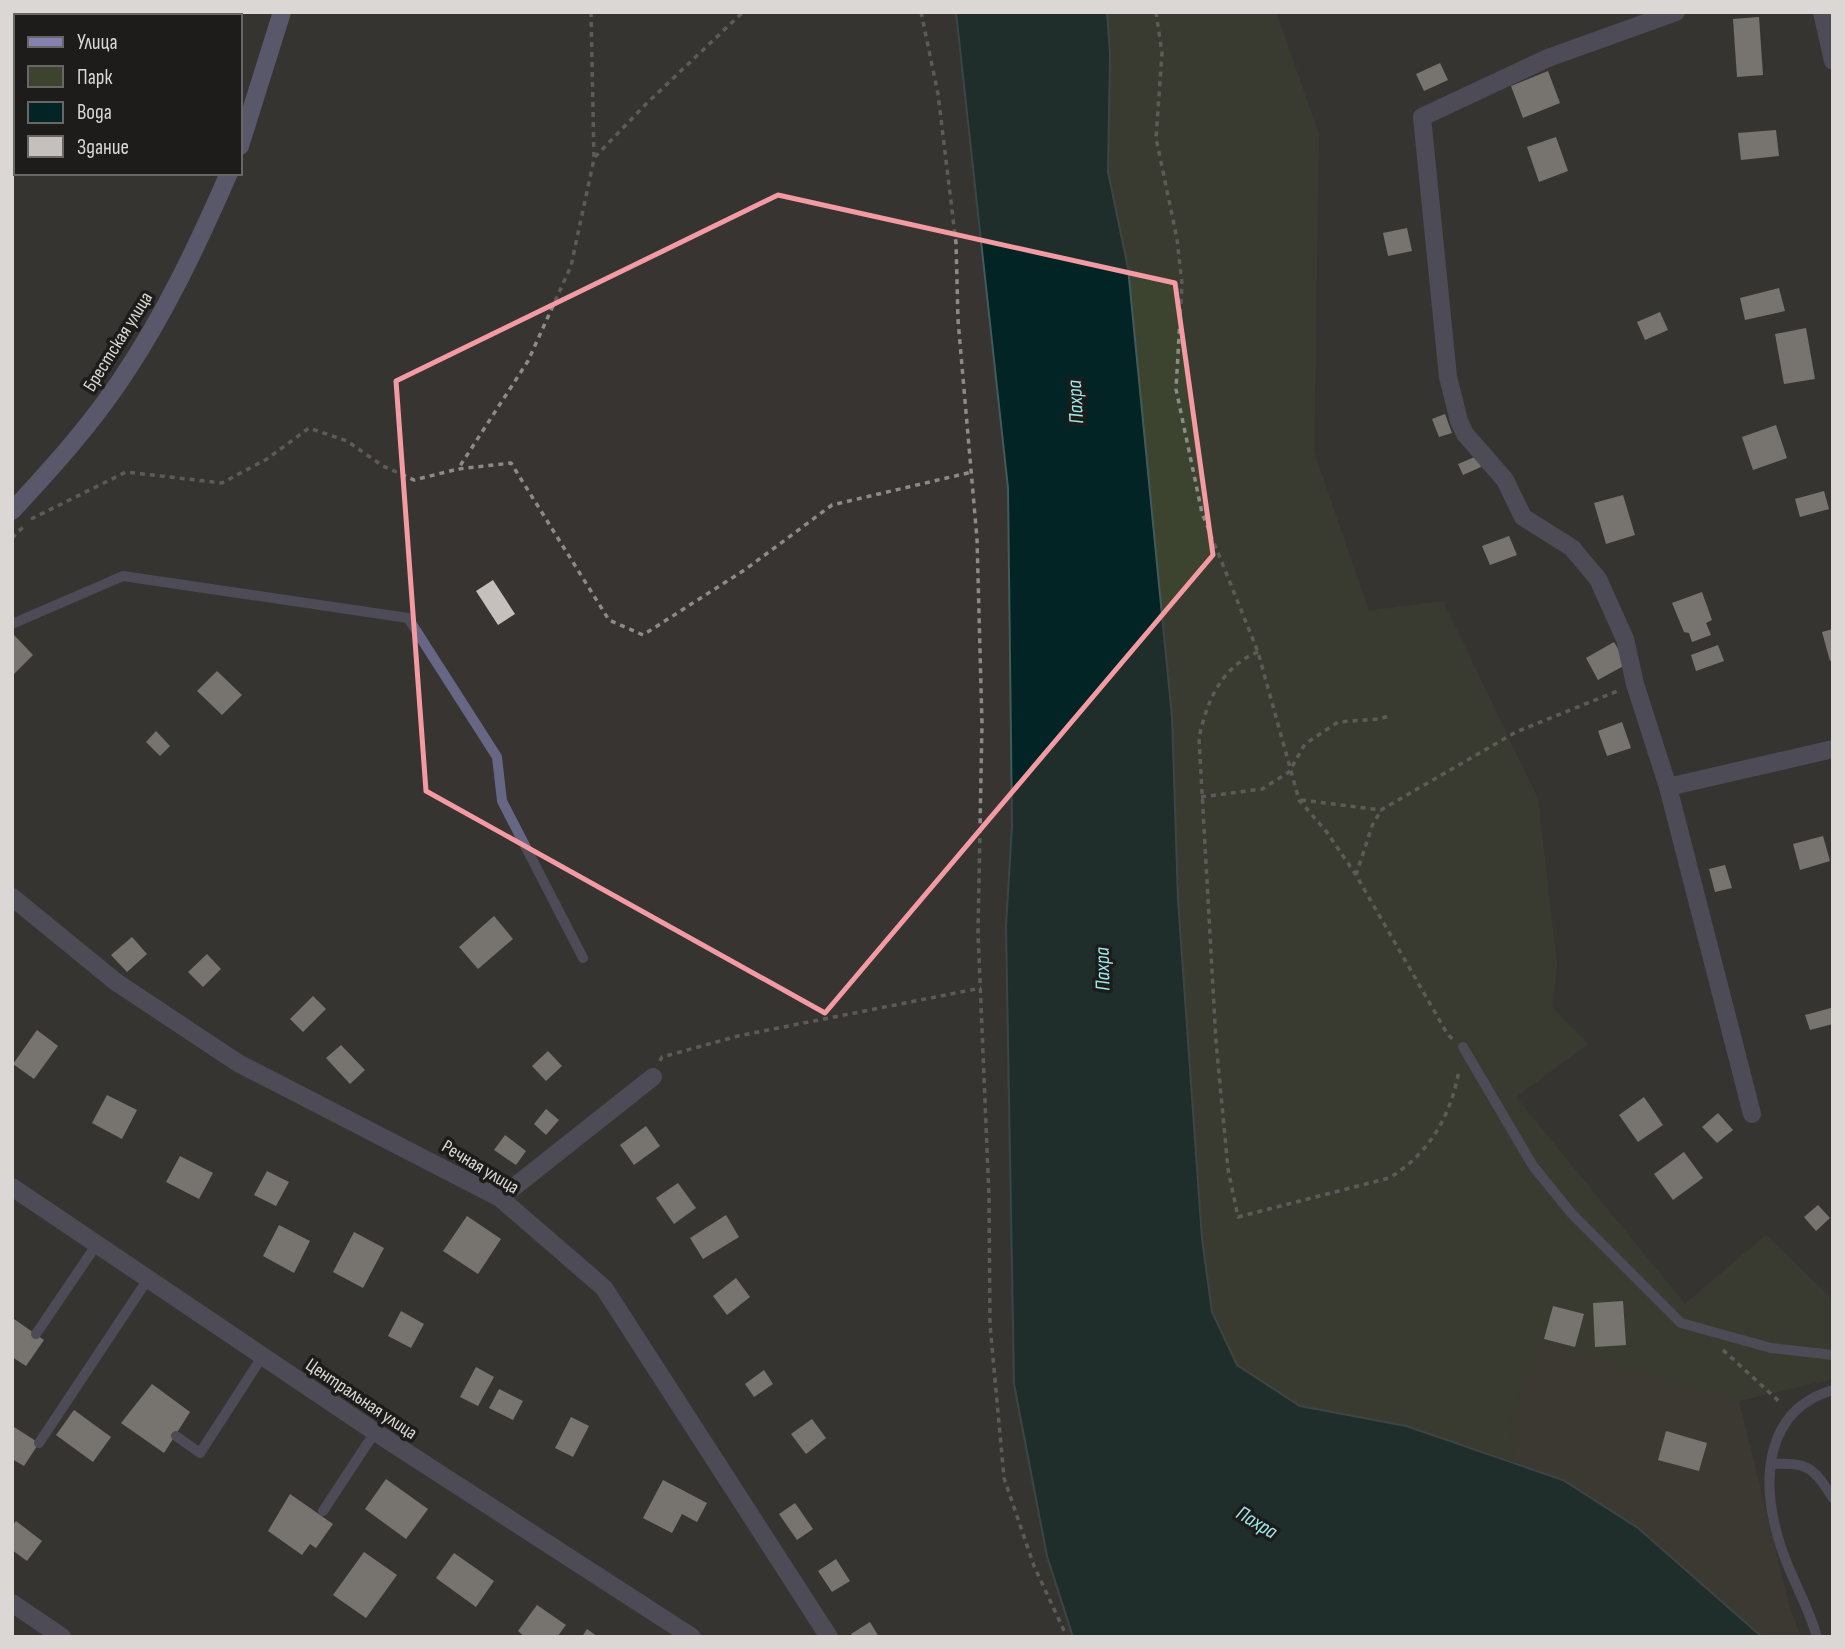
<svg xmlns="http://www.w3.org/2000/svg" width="1845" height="1649" viewBox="0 0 1845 1649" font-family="'Sofia Sans Condensed',sans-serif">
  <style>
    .built { fill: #443c34 }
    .green { fill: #3c4430 }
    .water { fill: #032425; stroke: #445a5a; stroke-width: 2 }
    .building { fill: #c5c0bc }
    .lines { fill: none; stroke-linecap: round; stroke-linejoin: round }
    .path { stroke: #8d8a87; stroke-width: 3.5; stroke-dasharray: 5 5; stroke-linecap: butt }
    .service { stroke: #676684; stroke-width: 10 }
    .minor { stroke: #676684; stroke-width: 18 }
    .tertiary { stroke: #676684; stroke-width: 18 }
    .secondary { stroke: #8480b0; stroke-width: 18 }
    .marked { fill: none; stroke: #f49aa2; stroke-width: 5; stroke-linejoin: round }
    .labels { text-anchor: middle; stroke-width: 7; stroke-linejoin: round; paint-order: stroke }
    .street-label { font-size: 19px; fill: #dad7d5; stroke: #1e1c1a }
    .water-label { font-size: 21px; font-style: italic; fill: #9ceaed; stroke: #1e1c1a }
  </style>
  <rect width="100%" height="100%" fill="#373431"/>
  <!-- built -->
  <polygon class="built" points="1542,1341 1739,1401 1790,1609 1801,1637 1762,1637 1638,1528 1563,1480 1513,1461 1510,1417"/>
  <!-- green -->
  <polygon class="green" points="1107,12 1276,12 1319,134 1314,452 1369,611 1443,601 1538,799 1557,965 1552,1007 1588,1044 1516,1097 1685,1304 1766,1235 1833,1300 1833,1379 1739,1401 1542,1341 1510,1417 1513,1461 1406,1426 1300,1406 1237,1365 1212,1312 1202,1239 1178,900 1172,717 1128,268 1108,172 1110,54"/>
  <!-- water -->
  <polygon class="water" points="956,12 1107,12 1110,54 1108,172 1128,268 1172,717 1178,900 1202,1239 1212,1312 1237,1365 1300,1406 1406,1426 1563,1480 1638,1528 1762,1637 1073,1637 1047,1556 1014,1384 1006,926 1012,826 1008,488"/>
  <!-- building -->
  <g class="building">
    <polygon points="1759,17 1763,75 1737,77 1733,19"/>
    <polygon points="1440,63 1448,80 1424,91 1416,74"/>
    <polygon points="1548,71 1560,103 1523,118 1511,86"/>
    <polygon points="1776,130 1779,156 1741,160 1738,133"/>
    <polygon points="1556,137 1568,171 1539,182 1527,147"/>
    <polygon points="1407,228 1412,251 1388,256 1383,233"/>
    <polygon points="1779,288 1785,311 1745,320 1740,298"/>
    <polygon points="1660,312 1668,330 1645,340 1637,322"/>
    <polygon points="1806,328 1815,379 1784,384 1775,334"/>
    <polygon points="1445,414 1452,433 1439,437 1432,419"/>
    <polygon points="1776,425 1787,458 1753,470 1742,437"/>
    <polygon points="1477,456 1481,467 1463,475 1458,464"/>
    <polygon points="1824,491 1829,509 1800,517 1795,499"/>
    <polygon points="1623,495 1635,535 1606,544 1594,503"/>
    <polygon points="1509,536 1517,555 1490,565 1482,546"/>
    <polygon points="493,580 515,614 498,625 476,591"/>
    <polygon points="1702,592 1712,620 1706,623 1711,635 1692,642 1689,633 1684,632 1672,603"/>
    <polygon points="1833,629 1833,660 1830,661 1822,632"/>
    <polygon points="14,635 33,655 12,676 12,637"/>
    <polygon points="1614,642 1627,664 1598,680 1586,658"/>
    <polygon points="1718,645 1724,661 1696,671 1691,655"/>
    <polygon points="217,671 242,695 222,715 197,691"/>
    <polygon points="1622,722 1631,748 1607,756 1598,731"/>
    <polygon points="156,731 170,746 160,756 146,742"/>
    <polygon points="1823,836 1830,861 1800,870 1793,844"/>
    <polygon points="1725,865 1732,888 1715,892 1709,869"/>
    <polygon points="494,916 513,939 478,969 459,947"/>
    <polygon points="132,937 147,954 127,972 111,955"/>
    <polygon points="207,954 221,969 203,987 188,972"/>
    <polygon points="313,996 326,1009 303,1032 290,1019"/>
    <polygon points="1831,1008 1833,1024 1810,1030 1805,1015"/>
    <polygon points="37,1030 58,1046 34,1079 13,1064"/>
    <polygon points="341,1045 365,1070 350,1084 326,1058"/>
    <polygon points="548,1051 562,1066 546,1081 532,1066"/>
    <polygon points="107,1095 137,1110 122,1139 92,1123"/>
    <polygon points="1644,1097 1663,1125 1638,1142 1619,1115"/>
    <polygon points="546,1109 559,1120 546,1135 534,1124"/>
    <polygon points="1718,1113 1733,1130 1717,1143 1702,1127"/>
    <polygon points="646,1126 660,1146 634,1165 620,1145"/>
    <polygon points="505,1135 526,1151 516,1165 494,1150"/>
    <polygon points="1684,1152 1703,1178 1673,1200 1654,1174"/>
    <polygon points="180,1156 213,1173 199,1199 166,1182"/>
    <polygon points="267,1171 289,1182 276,1206 254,1195"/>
    <polygon points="678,1183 696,1208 674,1224 656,1198"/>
    <polygon points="1818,1205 1830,1218 1816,1231 1804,1217"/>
    <polygon points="726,1215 739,1237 703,1259 690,1238"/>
    <polygon points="467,1216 501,1239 478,1274 443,1251"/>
    <polygon points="279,1225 310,1241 294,1273 263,1256"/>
    <polygon points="354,1232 384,1248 363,1288 333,1272"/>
    <polygon points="736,1278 750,1297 727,1315 713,1296"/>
    <polygon points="1623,1301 1626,1345 1595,1347 1593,1303"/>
    <polygon points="1553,1306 1584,1314 1575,1347 1544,1339"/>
    <polygon points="401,1311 424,1324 411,1348 388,1336"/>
    <polygon points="14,1319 44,1340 26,1366 12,1357"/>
    <polygon points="476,1367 494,1377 478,1406 460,1397"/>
    <polygon points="764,1370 773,1384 754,1397 745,1384"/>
    <polygon points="152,1384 190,1412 164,1453 121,1423"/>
    <polygon points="499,1389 523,1401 513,1420 489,1408"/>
    <polygon points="74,1410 111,1437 93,1462 56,1435"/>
    <polygon points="571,1417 589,1426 573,1457 555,1448"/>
    <polygon points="812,1419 826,1438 806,1454 791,1434"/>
    <polygon points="14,1427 39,1443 24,1466 12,1459"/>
    <polygon points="1666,1431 1707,1443 1699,1471 1658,1460"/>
    <polygon points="386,1479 428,1509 406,1539 365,1509"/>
    <polygon points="663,1480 707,1503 697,1522 682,1514 672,1533 643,1518"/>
    <polygon points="290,1494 333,1524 316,1548 310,1544 302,1555 268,1531"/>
    <polygon points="795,1503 813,1529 797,1540 779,1514"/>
    <polygon points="16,1521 42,1541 27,1561 12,1550 12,1526"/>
    <polygon points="364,1552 397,1575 366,1618 333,1595"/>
    <polygon points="454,1553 494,1581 476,1607 436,1578"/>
    <polygon points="836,1559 850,1581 832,1592 818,1571"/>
    <polygon points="537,1605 566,1625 557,1637 525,1637 518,1631"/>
    <polygon points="870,1622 879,1637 853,1637 851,1634"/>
    <polygon points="587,1629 598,1637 582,1637"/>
  </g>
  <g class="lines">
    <!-- path -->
    <g class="path">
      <polyline points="591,12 594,159 571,266 528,361 458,469 511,463 609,620 643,635 746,569 832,505 972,472"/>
      <polyline points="921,12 938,94 956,243 958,320 977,539 982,724 978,933 989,1197 990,1325 1004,1478 1034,1566 1067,1637"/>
      <polyline points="1156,12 1162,53 1156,138 1177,239 1182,284 1176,389 1202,513 1258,652 1299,800 1326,831 1356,875 1448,1035 1454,1040"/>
      <polyline points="595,157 645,105 743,12"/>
      <polyline points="31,519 126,472 222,483 267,459 309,428 347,441 383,466 414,480 458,469"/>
      <polyline points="12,538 26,524"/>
      <path d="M1258 652C1221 667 1207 701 1199 738L1216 1042 1228 1169 1238 1217 1389 1178C1429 1154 1451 1116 1459 1070"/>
      <polyline points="1201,797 1262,789 1289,772 1305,744 1338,722 1379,719 1392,715"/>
      <polyline points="1301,800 1381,810 1516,732 1620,690"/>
      <polyline points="1356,875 1372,826 1381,810"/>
      <polyline points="660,1061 662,1057 738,1036 981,988"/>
      <polyline points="1723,1350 1782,1404"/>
    </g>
    <!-- service -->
    <g class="service">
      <polyline points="12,624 123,576 408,618 497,757 502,801 583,958"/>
      <polyline points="1463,1047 1533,1166 1572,1214 1681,1323 1771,1348 1833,1355"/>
      <polyline points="36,1334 97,1244"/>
      <polyline points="176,1436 200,1453 262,1357"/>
      <polyline points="39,1443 148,1279"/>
      <path d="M1771 1464C1808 1462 1813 1467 1833 1498"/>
      <polyline points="323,1511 375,1432"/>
      <path d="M1817 1637C1808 1605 1791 1578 1781 1547 1761 1487 1761 1411 1833 1390"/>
    </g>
    <!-- minor -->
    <g class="minor">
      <polyline points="1676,12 1548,58 1422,117 1448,377 1459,421 1465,434 1505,480 1523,517 1572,548 1598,579 1625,639 1635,684 1668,787 1833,749"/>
      <polyline points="1822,12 1833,61"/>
      <polyline points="1668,787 1752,1114"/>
      <polyline points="12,897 116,982 238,1063 500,1198 604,1288 829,1637"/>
      <polyline points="500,1198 653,1077"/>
      <polyline points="12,1603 62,1637"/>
    </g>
    <!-- tertiary -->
    <polyline class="tertiary" points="12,1187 375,1432 692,1637"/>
    <!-- secondary -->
    <g class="secondary">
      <polyline points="240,146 282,12"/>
      <path d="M12 511C51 469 90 426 122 378 165 314 198 244 229 173"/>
    </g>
  </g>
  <!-- marked area -->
  <path d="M0 0H1845V1649H0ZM778 195 1175 283 1213 555 825 1013 426 791 396 381Z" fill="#373431" fill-opacity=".55" fill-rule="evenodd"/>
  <path class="marked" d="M778 195 1175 283 1213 555 825 1013 426 791 396 381Z"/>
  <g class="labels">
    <!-- street labels -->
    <g class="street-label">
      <text transform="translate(117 341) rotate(-58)" y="7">Брестская улица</text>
      <text transform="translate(481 1166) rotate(31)" y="7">Речная улица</text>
      <text transform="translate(362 1398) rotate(34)" y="7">Центральная улица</text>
    </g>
    <!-- water labels -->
    <g class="water-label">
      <text transform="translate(1075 402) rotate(-93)" y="7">Пахра</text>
      <text transform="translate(1102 969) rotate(-91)" y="7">Пахра</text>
      <text transform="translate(1257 1522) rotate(31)" y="7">Пахра</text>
    </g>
  </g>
  <!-- border -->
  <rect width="1845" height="1649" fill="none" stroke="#dad7d5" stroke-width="28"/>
  <!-- legend -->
  <rect x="14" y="14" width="228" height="161" fill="#1e1c1a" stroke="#696765" stroke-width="2"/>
  <rect x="28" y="37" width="35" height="10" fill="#8480b0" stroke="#696765" stroke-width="2"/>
  <text x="77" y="49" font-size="21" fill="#dad7d5">Улица</text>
  <rect x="28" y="66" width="35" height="21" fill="#3c4430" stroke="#696765" stroke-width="2"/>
  <text x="77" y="84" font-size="21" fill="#dad7d5">Парк</text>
  <rect x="28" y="102" width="35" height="21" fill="#032425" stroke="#696765" stroke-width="2"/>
  <text x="77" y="119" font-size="21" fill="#dad7d5">Вода</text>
  <rect x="28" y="136" width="35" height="21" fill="#c5c0bc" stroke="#696765" stroke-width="2"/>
  <text x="77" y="154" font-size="21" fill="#dad7d5">Здание</text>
</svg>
